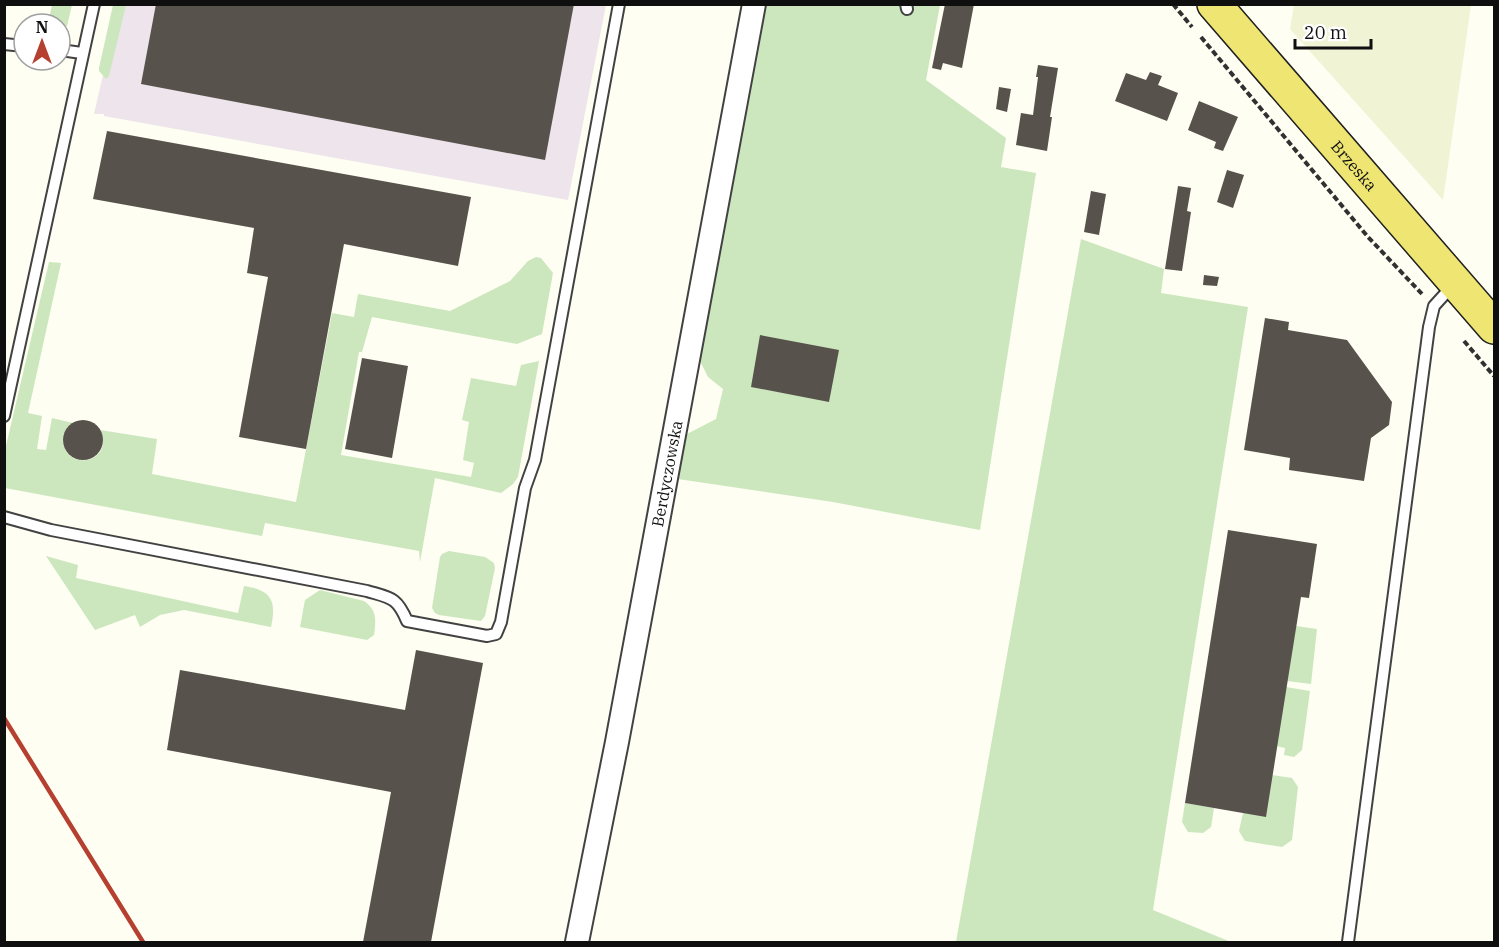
<svg xmlns="http://www.w3.org/2000/svg" width="1499" height="947" viewBox="0 0 1499 947" font-family="'IBM Plex Serif',serif">
  <style>
    .industrial { fill: #ede4ec }
    .farmland { fill: #f0f3d4 }
    .green { fill: #cce7be }
    .building { fill: #57524c }
    .lines { fill: none; stroke-linecap: round; stroke-linejoin: round }
    .lane-casing { stroke: #424242; stroke-width: 14 }
    .street-casing { stroke: #424242; stroke-width: 26 }
    .primary-casing { stroke: #202020; stroke-width: 36 }
    .path { stroke: #313131; stroke-width: 4; stroke-dasharray: 6 3; stroke-linecap: butt }
    .lane { stroke: #fff; stroke-width: 10 }
    .street { stroke: #fff; stroke-width: 22 }
    .primary { stroke: #efe572; stroke-width: 33 }
    .rail { stroke: #b64030; stroke-width: 4.5 }
    .labels { text-anchor: middle; stroke-width: 6; stroke-linejoin: round; paint-order: stroke }
    .street-label { font-size: 16px; fill: #0f0f0f; stroke: #fff }
  </style>
  <rect width="100%" height="100%" fill="#fefef2"/>
  <!-- industrial -->
  <polygon class="industrial" points="119,5 606,5 568,200 104,116 104,114 94,114"/>
  <!-- farmland -->
  <polygon class="farmland" points="1294,5 1471,5 1443,200 1290,29"/>
  <!-- green -->
  <g class="green">
    <polygon points="52,5 72,5 67,26 53,24 49,19"/>
    <polygon points="113,5 126,5 109,76 106,79 99,71 99,68"/>
    <polygon points="766,5 940,5 926,80 1006,138 1001,167 1036,173 980,530 833,502 678,479 687,434 716,419 723,389 708,377 700,361"/>
    <polygon points="1081,239 1164,269 1161,293 1248,307 1153,910 1231,942 956,942"/>
    <path d="M536 257 541 258 553 273 542 334 517 344 372 317 362 352H359L341 455 471 477 474 463 463 460 469 422 462 420 471 378 516 386 521 365 539 361 518 477 513 484 501 493 435 478 420 562 419 551 265 523 262 536 5 488V450L49 262 61 263 28 413 42 416 37 449 46 450 52 418 73 423C66 428 62 434 63 443 69 473 115 461 100 430L157 439 152 474 296 502 332 313 354 317 358 294 450 311 510 281 528 261Z"/>
    <polygon points="449,551 485,557 494,563 495,568 485,616 481,621 439,615 435,613 432,608 440,557 442,554"/>
    <path d="M46 556 78 565 76 578 238 613 244 586C271 590 277 600 271 627L184 610 160 615 140 627 135 615 95 630Z"/>
    <path d="M320 590 364 601C377 610 376 620 374 635L367 640 300 627 305 600Z"/>
    <polygon points="1296,626 1317,629 1311,684 1287,681"/>
    <polygon points="1286,687 1310,691 1302,750 1294,757 1284,755 1285,748 1276,746"/>
    <polygon points="1272,775 1292,778 1298,787 1292,840 1282,847 1245,841 1239,831 1243,813"/>
    <polygon points="1185,803 1214,808 1211,827 1203,833 1188,832 1182,822"/>
  </g>
  <!-- building -->
  <g class="building">
    <polygon points="156,4 574,4 545,160 141,84"/>
    <polygon points="945,4 974,4 962,68 943,63 941,70 932,68"/>
    <polygon points="1038,65 1058,68 1050,117 1052,117 1047,151 1016,145 1021,113 1033,115 1038,77 1036,77"/>
    <polygon points="1150,72 1162,76 1158,85 1178,93 1167,121 1115,101 1126,73 1146,80"/>
    <polygon points="999,87 1011,89 1007,112 996,109"/>
    <polygon points="1199,101 1238,117 1223,151 1214,148 1216,142 1188,130"/>
    <polygon points="107,131 471,197 458,266 344,244 306,449 239,437 268,277 247,273 254,228 93,199"/>
    <polygon points="1227,170 1244,175 1233,208 1217,202"/>
    <polygon points="1178,186 1191,188 1187,211 1191,212 1182,271 1165,269"/>
    <polygon points="1091,191 1106,194 1099,235 1084,232"/>
    <polygon points="1204,275 1219,277 1217,286 1203,285"/>
    <polygon points="1265,318 1289,322 1288,330 1347,340 1392,402 1389,425 1371,438 1364,481 1289,470 1290,458 1244,450"/>
    <polygon points="760,335 839,350 829,402 751,387"/>
    <polygon points="362,358 408,366 392,458 345,449"/>
    <circle cx="83" cy="440" r="20"/>
    <polygon points="1228,530 1317,544 1309,598 1301,597 1266,817 1185,803"/>
    <polygon points="416,650 483,663 431,942 363,942 391,792 167,750 180,670 405,710"/>
  </g>
  <g class="lines">
    <!-- lane casing -->
    <g class="lane-casing">
      <g id="lane">
        <polyline points="906,4 907,9"/>
        <polyline points="4,44 24,46"/>
        <polyline points="60,50 82,53"/>
        <polyline points="4,416 94,4"/>
        <path d="M4 517 51 530 367 591C391 598 397 597 407 621L487 636 496 634 501 622 525 488 535 460 619 4"/>
        <polyline points="1348,942 1429,327 1434,306 1454,284"/>
      </g>
    </g>
    <!-- street casing -->
    <g class="street-casing">
      <g id="street">
        <path id="s1" d="M577 942 617 742 754 4"/>
      </g>
    </g>
    <!-- primary casing -->
    <g class="primary-casing">
      <g id="primary">
        <path id="s2" d="M1214 4 1494 327"/>
      </g>
    </g>
    <!-- path -->
    <g class="path">
      <polyline points="1173,4 1192,27"/>
      <polyline points="1201,37 1368,237 1423,295"/>
      <polyline points="1464,341 1494,376"/>
    </g>
    <!-- lane -->
    <use href="#lane" class="lane"/>
    <!-- street -->
    <use href="#street" class="street"/>
    <!-- primary -->
    <use href="#primary" class="primary"/>
    <!-- rail -->
    <polyline class="rail" points="4,718 143,942"/>
  </g>
  <g class="labels">
    <!-- street labels -->
    <g class="street-label">
      <text dy="6" stroke="none"><textPath href="#s2" startOffset="214">Brzeska</textPath></text>
      <text dy="6" stroke="none"><textPath href="#s1" startOffset="477">Berdyczowska</textPath></text>
    </g>
  </g>
  <!-- border -->
  <rect width="1499" height="947" fill="none" stroke="#0f0f0f" stroke-width="12"/>
  <!-- north arrow -->
  <g transform="translate(42 42)"><circle r="28" fill="#ffffff" stroke="#9f9f9f" stroke-width="1.5"/>
  <path d="M0-4.5L10 22L0 15L-10 22Z" fill="#b64030"/>
  <text y="-9" font-size="16" font-weight="bold" text-anchor="middle" fill="#0f0f0f">N</text>
  </g>
  <!-- scale -->
  <path d="M1295 39v9h76v-9" fill="none" stroke="#0f0f0f" stroke-width="3"/>
  <text x="1304" y="39" font-size="18" fill="#0f0f0f" stroke="#ffffff" stroke-width="4.5" paint-order="stroke">20 m</text>
</svg>
